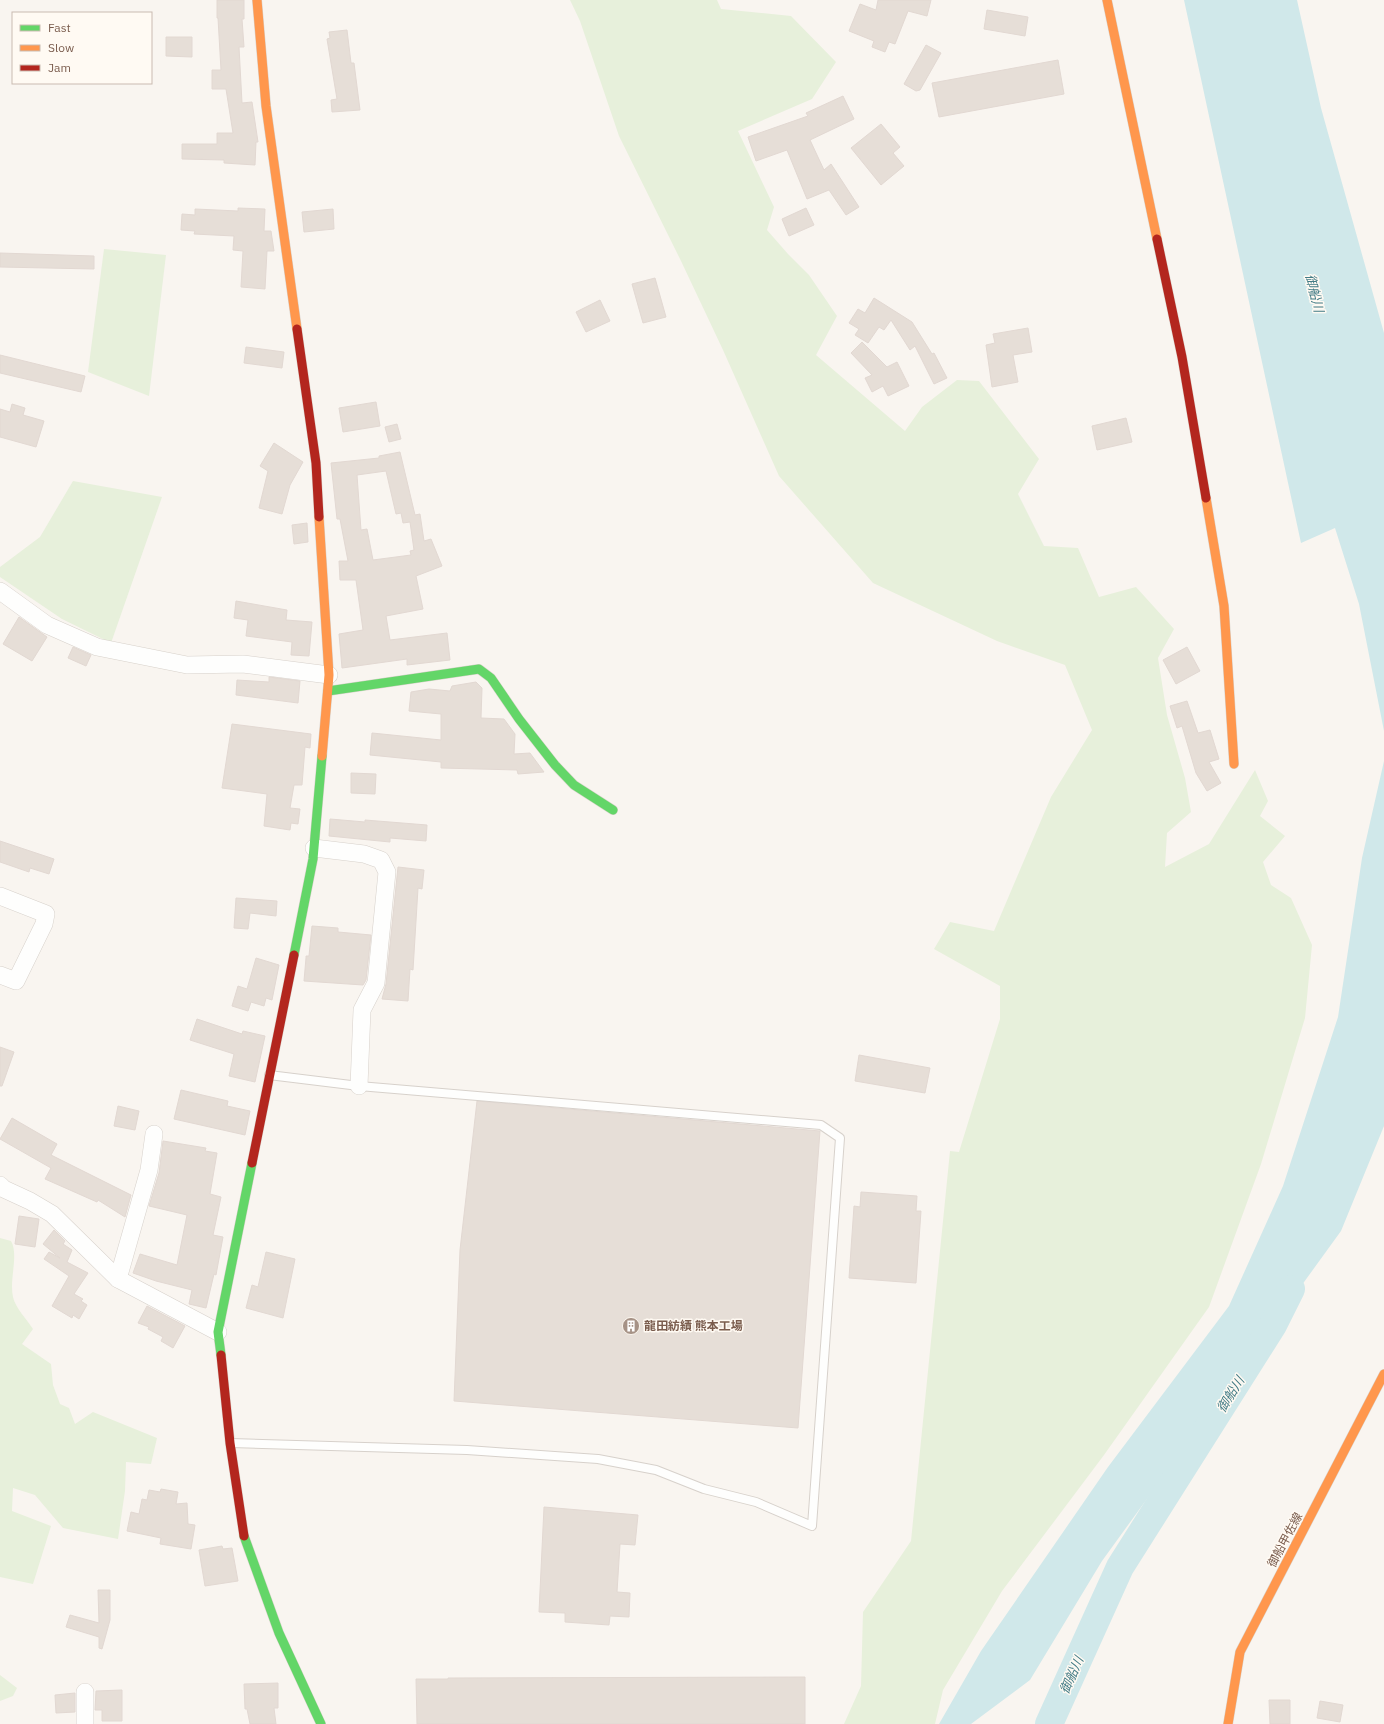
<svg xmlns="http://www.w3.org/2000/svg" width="1384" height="1724" viewBox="0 0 1384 1724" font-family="'IBM Plex Sans','Noto Sans JP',sans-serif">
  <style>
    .green { fill: #e7f0db }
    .water { fill: #d0e8ea }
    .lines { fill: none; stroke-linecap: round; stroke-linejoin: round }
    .river { stroke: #d0e8ea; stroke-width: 28 }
    .building { fill: #e6ded7; stroke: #e2d8d2; fill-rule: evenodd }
    .lane-casing { stroke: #d7d1cb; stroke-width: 10 }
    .street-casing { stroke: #d7d1cb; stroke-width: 18 }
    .fast-casing { stroke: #d9d2cb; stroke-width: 10 }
    .slow-casing { stroke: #d9d2cb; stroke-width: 10 }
    .jam-casing { stroke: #d9d2cb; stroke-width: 10 }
    .lane { stroke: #fefefd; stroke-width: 8 }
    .street { stroke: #fefefd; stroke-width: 17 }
    .fast { stroke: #63d668; stroke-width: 9 }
    .slow { stroke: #ff974d; stroke-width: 9 }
    .jam { stroke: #b3261e; stroke-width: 9 }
    .labels { text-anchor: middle; stroke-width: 3; stroke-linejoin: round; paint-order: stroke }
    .poi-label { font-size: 12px; font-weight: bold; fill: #7a5c4d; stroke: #fffaf3; text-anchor: start }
    .street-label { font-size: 12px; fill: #7a5c4d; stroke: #fffaf3 }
    .water-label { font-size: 13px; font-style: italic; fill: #437c86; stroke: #fffaf3 }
  </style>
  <rect width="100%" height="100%" fill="#f9f5f0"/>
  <!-- green -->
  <g class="green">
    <polygon points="570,0 717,0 721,9 791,16 836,62 812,99 738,131 774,207 767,230 788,254 809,275 837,316 816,355 905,431 922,407 957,380 979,381 1039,459 1018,494 1044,546 1078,548 1099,597 1136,587 1174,629 1158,658 1167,715 1185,778 1191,812 1167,833 1165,867 1209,844 1255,770 1268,801 1260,816 1285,836 1263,862 1271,885 1291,898 1312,945 1305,1018 1261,1164 1209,1307 1104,1455 1002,1591 943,1690 935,1724 844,1724 861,1686 863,1612 911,1541 950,1151 959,1152 1000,1019 1000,986 934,949 950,922 994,931 1051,797 1092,730 1065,665 997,641 873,583 779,476 723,350 681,261 619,136 580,21"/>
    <polygon points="104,249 166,255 149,396 88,372"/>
    <polygon points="73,481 162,497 111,643 62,619 0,577 0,567 40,537"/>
    <path d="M0 1238 11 1241C19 1255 9 1279 13 1297 15 1307 27 1320 33 1329L22 1344 51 1364 53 1385 60 1404 69 1408 75 1424 93 1412 157 1438 151 1464 126 1462 125 1491 118 1539 63 1528 35 1495 13 1488 12 1511 51 1526 33 1584 0 1577Z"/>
    <polygon points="0,1675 17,1688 13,1696 0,1701"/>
  </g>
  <!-- water -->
  <g class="water">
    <polygon points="1184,0 1297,0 1321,108 1384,333 1384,731 1359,604 1335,528 1301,543"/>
    <polygon points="1384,761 1384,1126 1341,1231 1102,1561 1030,1680 971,1724 939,1724 981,1651 1108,1467 1229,1306 1283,1186 1338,1017 1362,858"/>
  </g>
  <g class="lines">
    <!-- river -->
    <polyline class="river" points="1049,1724 1120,1567 1273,1325 1291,1289"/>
  </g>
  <!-- building -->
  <g class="building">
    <polygon points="217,0 244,0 244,19 242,19 244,47 239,47 242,103 252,102 258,142 256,142 255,165 224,163 224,160 182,159 182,144 217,144 217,133 233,133 226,89 212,89 212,70 221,70 218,18 217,18"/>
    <polygon points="878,0 931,0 927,16 908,11 895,44 889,42 885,52 872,47 874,41 849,31 860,4 876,10"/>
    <polygon points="987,10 1028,17 1025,36 984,29"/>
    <polygon points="347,30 351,63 354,63 360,110 332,112 331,100 337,99 327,39 330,38 329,32"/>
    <polygon points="166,37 192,37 192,57 166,56"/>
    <polygon points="926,45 941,53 920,90 916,91 904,84"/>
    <polygon points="1058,60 1064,94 939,117 932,83"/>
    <polygon points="843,96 854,119 810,140 824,170 831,164 859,207 846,215 829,190 807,199 787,150 756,161 748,137 808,116 806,113"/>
    <polygon points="881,124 900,147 893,153 904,166 881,185 851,148"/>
    <polygon points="238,208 265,209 264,231 271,231 274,251 267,251 265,289 241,287 243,251 233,250 234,236 194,234 195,231 181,230 182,214 195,215 195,209 238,211"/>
    <polygon points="806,208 814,225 789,236 782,219"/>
    <polygon points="333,209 334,229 304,232 302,212"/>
    <polygon points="0,253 94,256 94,269 0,267"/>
    <polygon points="655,278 666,317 643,323 632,284"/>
    <polygon points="874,298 912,322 932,354 934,353 947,378 934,384 915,346 910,350 891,320 884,330 879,327 868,343 855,335 859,329 849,323 858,309 865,313"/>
    <polygon points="600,300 610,321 586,332 576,312"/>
    <polygon points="1028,328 1032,352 1013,355 1018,382 992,387 986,345 995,343 993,334"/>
    <polygon points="862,342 887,367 897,362 909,386 888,396 883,386 872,392 865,378 872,375 851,353"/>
    <polygon points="246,347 284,352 282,368 244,363"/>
    <polygon points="0,355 85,376 81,392 0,373"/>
    <polygon points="376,402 380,426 343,432 339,408"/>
    <polygon points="12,404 25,408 23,415 44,421 36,447 0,437 0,409 10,412"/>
    <polygon points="1126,418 1132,442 1097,450 1092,426"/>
    <polygon points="397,424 401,439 389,442 385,427"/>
    <polygon points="274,443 303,462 290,485 282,514 259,508 268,471 260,466"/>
    <path d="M400 452 415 515 420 514 424 541 431 539 442 566 416 576 423 609 386 616 390 640 447 633 450 660 407 665V659L342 668 339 634 363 630 356 580H340L339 561H348L340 519H337L331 463 379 458V456ZM386 471 396 514 401 513 403 523 410 522 414 550 410 551 411 555 373 560 367 529 361 530 357 475Z"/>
    <polygon points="307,523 308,542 294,544 292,525"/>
    <polygon points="236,601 287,610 286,620 312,622 309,656 291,655 292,642 246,636 248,620 234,618"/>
    <polygon points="19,617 47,637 32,661 3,644"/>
    <polygon points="73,647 91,655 86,666 68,658"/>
    <polygon points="1187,647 1200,671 1176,684 1163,660"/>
    <polygon points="269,677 300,681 298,703 236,695 237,680 269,682"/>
    <polygon points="476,682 482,688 481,718 504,719 515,734 514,754 530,753 544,772 518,774 517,770 441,768 441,762 370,755 372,733 441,740 441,714 409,711 411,692 429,689 450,691 452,686"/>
    <polygon points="1187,701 1198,733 1210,730 1219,759 1209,762 1221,783 1207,791 1196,773 1182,726 1177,728 1170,706"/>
    <polygon points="232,724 311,734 310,748 305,747 302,785 294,785 290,808 300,809 298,824 291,823 290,830 264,826 267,794 222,788"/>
    <polygon points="351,773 376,774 375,794 351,793"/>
    <polygon points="330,819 365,822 365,820 427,825 426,841 390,838 390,842 329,836"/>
    <polygon points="0,841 54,859 49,874 30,868 29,872 0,862"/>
    <polygon points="398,867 424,870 422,889 418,888 413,970 410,969 408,1001 382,999 386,984"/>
    <polygon points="236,898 277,901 276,916 250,913 248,929 234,928"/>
    <polygon points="312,926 338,928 338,932 371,935 366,980 363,985 304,981 306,958 306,956 309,956"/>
    <polygon points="256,958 279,965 272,1000 266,998 264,1006 251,1002 248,1011 232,1006 238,986 247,989"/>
    <polygon points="197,1019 242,1034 243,1031 265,1036 255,1082 229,1076 234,1054 190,1040"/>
    <polygon points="0,1047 14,1052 2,1086 0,1086"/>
    <polygon points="859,1055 930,1068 925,1093 855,1081"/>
    <polygon points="181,1090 228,1101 227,1106 250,1111 245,1135 174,1119"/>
    <polygon points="477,1101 820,1131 798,1428 454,1401 460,1250"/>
    <polygon points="118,1106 139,1111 135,1130 114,1126"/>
    <polygon points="12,1118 57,1144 51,1155 131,1195 125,1217 98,1200 97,1202 45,1179 51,1168 0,1139"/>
    <polygon points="163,1141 206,1148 205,1151 217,1153 210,1194 221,1197 213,1235 223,1237 216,1275 214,1274 206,1308 189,1304 192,1290 156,1281 133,1273 140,1254 177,1265 187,1215 149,1206 159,1173"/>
    <polygon points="861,1192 917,1196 916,1211 921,1211 916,1283 849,1278 854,1206 860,1207"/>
    <polygon points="19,1216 39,1219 35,1247 15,1244"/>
    <polygon points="54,1230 65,1241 63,1244 72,1250 67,1262 88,1273 74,1294 83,1299 81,1301 87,1305 79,1319 73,1315 72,1318 52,1306 69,1276 44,1259 49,1252 60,1258 43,1244"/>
    <polygon points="266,1252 295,1259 283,1318 246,1308 252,1285 258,1287"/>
    <polygon points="147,1306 185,1326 173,1348 161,1341 163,1337 148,1329 149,1327 138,1323"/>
    <polygon points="161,1489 178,1492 176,1504 187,1503 188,1524 195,1525 191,1549 160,1544 161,1538 127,1531 131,1512 139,1514 142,1499 147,1500 149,1490 160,1492"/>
    <polygon points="544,1507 638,1515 635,1545 620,1544 617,1592 630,1593 629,1617 610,1616 609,1625 565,1622 565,1613 539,1612"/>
    <polygon points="222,1546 223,1549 232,1548 238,1581 205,1586 199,1550"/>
    <polygon points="98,1590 110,1590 110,1620 102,1649 99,1648 99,1637 66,1627 70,1615 99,1623"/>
    <polygon points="805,1677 805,1724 417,1724 416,1679 448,1679 448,1678"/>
    <polygon points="278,1683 278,1708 274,1708 276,1724 250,1724 247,1709 245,1709 244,1684"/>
    <polygon points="122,1690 122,1721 102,1721 102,1710 95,1710 96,1691"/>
    <polygon points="75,1693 75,1712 56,1713 55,1695"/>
    <polygon points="1269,1700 1290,1700 1290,1724 1270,1724"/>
    <polygon points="1320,1701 1343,1705 1340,1722 1317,1718"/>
  </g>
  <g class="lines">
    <!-- lane casing -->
    <g class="lane-casing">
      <polyline id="lane" points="231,1443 467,1450 598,1459 656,1470 704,1489 756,1502 812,1526 840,1138 821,1125 359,1086 269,1075"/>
    </g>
    <!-- street casing -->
    <g class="street-casing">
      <g id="street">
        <polyline points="0,591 47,625 97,647 187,665 243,664 329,675"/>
        <polyline points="314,848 364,854 381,860 387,872 376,983 362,1010 359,1086"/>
        <polyline points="0,896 46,914 44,924 16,981 0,975"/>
        <polyline points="0,1185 4,1189 30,1201 52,1214 118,1279 218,1332"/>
        <polyline points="118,1279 149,1170 154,1134"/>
        <polyline points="85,1692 85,1724"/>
      </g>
    </g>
    <!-- fast casing -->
    <g class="fast-casing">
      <g id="fast">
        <polyline points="328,691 479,669 491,678 519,719 555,765 574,785 613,810"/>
        <polyline points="294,955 313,859 322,756"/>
        <polyline points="221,1355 218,1332 252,1163"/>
        <polyline points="244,1536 279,1633 321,1724"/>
      </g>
    </g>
    <!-- slow casing -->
    <g class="slow-casing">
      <g id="slow">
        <polyline points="257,0 266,106 297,329"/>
        <polyline points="1107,0 1157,239"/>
        <polyline points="1206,498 1224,606 1234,764"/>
        <polyline points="319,517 329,675 322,756"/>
        <polyline points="1228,1724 1240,1652 1384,1374"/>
      </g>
    </g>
    <!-- jam casing -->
    <g class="jam-casing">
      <g id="jam">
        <polyline points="1157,239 1182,357 1206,498"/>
        <polyline points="297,329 316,463 319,517"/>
        <polyline points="252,1163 294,955"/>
        <polyline points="221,1355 230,1443 244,1536"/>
      </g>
    </g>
    <!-- lane -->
    <use href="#lane" class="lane"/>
    <!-- street -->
    <use href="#street" class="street"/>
    <!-- fast -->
    <use href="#fast" class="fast"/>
    <!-- slow -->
    <use href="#slow" class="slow"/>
    <!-- jam -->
    <use href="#jam" class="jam"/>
  </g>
  <!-- icons -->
  <defs>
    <g id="building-disc" transform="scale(0.9)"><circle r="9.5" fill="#a69286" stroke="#fffaf3"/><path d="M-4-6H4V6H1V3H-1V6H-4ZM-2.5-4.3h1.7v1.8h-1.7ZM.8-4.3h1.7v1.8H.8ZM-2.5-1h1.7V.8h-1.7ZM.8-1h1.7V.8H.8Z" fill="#fff"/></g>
  </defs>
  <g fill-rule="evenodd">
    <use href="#building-disc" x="631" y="1326"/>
  </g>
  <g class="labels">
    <!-- poi labels -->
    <g class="poi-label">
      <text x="644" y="1330">龍田紡績 熊本工場</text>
    </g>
    <!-- street labels -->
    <g class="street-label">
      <text transform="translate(1285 1540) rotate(-62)" y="4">御船甲佐線</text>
    </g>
    <!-- water labels -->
    <g class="water-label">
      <text transform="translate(1315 293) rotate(76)" y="5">御船川</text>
      <text transform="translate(1230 1394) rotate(-58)" y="5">御船川</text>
      <text transform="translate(1071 1675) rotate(-66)" y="5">御船川</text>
    </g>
  </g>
  <!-- legend -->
  <rect x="12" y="12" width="140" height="72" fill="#fffaf3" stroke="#cabbb1"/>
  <rect x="20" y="25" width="20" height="6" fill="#63d668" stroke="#cabbb1"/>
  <text x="48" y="32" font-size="12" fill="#7a5c4d">Fast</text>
  <rect x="20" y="45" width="20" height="6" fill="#ff974d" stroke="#cabbb1"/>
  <text x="48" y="52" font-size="12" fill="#7a5c4d">Slow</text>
  <rect x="20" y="65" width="20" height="6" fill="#b3261e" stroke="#cabbb1"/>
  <text x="48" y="72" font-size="12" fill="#7a5c4d">Jam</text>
</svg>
